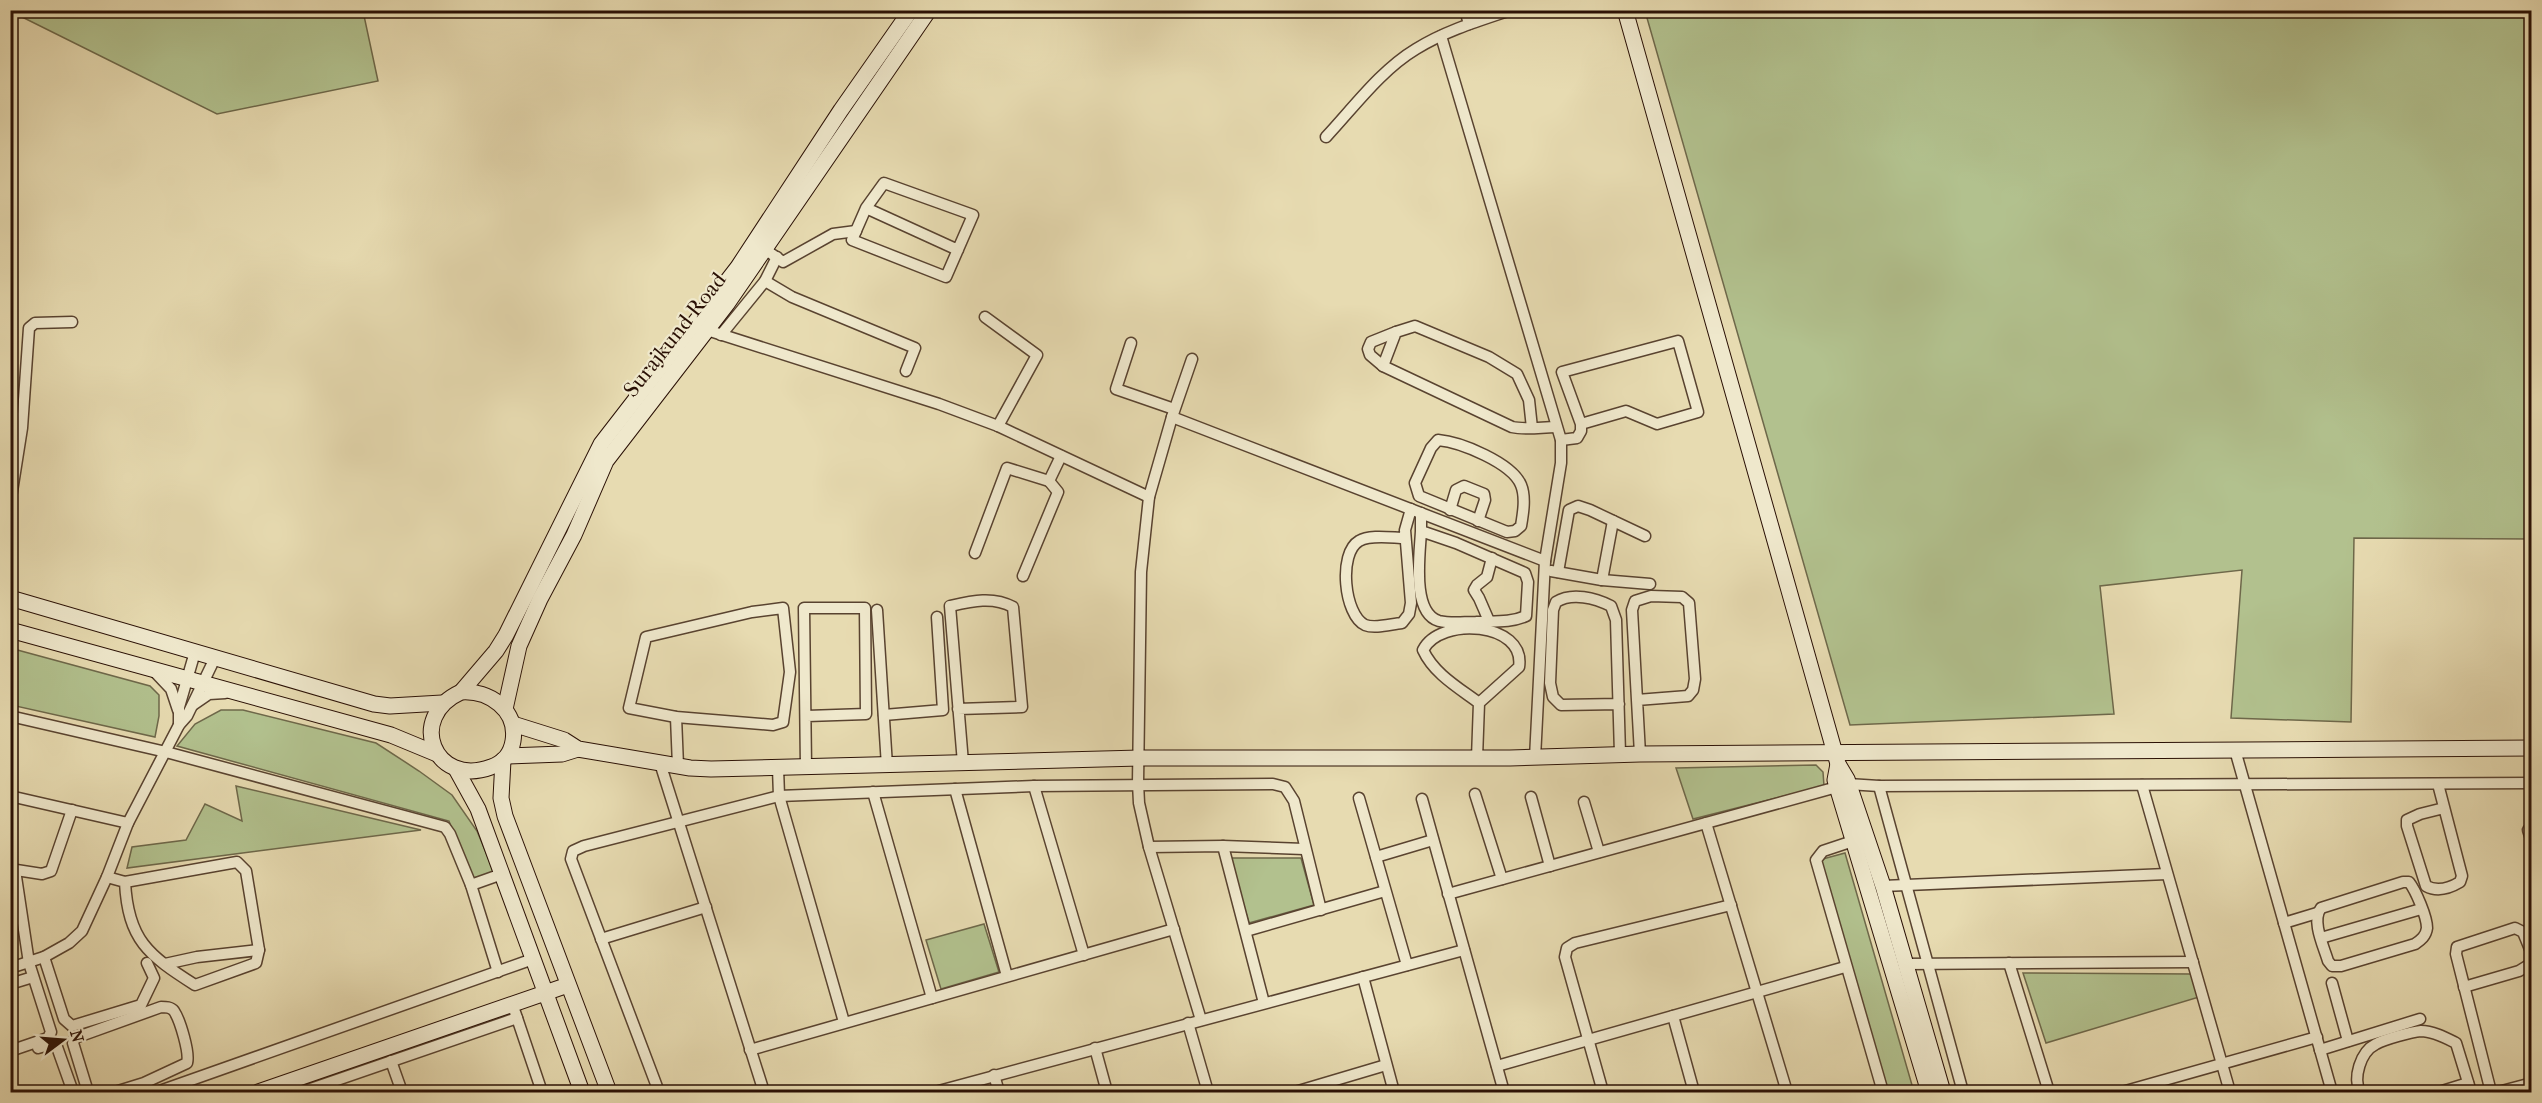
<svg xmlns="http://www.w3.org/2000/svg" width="2542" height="1103" viewBox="0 0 2542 1103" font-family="'IM FELL French Canon',serif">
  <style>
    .green { fill: #b2c18e; stroke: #6e684a; stroke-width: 1.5 }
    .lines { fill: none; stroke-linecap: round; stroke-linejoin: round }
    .street-casing { stroke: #594330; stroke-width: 13 }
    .secondary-casing { stroke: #2a1005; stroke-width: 17 }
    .street { stroke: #efe8cc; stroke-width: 10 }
    .secondary { stroke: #efe8cc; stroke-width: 15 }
    .labels { text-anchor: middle; stroke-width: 4.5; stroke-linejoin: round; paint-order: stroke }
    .street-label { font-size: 22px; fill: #2a1005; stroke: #efe8cc }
  </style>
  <rect width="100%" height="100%" fill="#e7dbb1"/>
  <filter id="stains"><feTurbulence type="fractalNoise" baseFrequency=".00333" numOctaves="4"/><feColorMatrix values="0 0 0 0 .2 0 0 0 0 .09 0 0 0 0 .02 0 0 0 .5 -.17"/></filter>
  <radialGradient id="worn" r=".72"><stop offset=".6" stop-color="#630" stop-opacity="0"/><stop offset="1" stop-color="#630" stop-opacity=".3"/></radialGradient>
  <!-- green -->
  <g class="green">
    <polygon points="10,11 363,11 378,81 217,114"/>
    <polygon points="1645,11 2531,11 2531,539 2354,538 2351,722 2231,718 2242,570 2100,586 2114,714 1850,725"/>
    <polygon points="10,648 150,686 159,695 159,716 155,737 11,705"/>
    <polygon points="221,710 243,710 376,743 419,771 452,795 477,831 494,872 471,879 449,821 177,746 195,724"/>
    <polygon points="1816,765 1823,772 1824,786 1693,819 1676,768"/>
    <polygon points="236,786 421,830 127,868 132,847 186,840 205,804 242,821"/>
    <polygon points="1845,853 1914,1092 1886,1092 1819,860"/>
    <polygon points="1229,858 1301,858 1314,905 1249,923"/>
    <polygon points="984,924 999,972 941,989 926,940"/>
    <polygon points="2023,973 2192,974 2199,997 2046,1043"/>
  </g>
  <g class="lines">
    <!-- street casing -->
    <g class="street-casing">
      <g id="street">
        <polyline points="1465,10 1469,24"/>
        <polyline points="1441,36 1561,440 1561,463 1545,561 1535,758"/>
        <path d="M1326 137C1354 107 1381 70 1416 49 1445 31 1478 21 1511 10"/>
        <polyline points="866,208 884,183 973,215 946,277 852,240 866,208 958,250"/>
        <polyline points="766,250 783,262 833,234 856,231"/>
        <polyline points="765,281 792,297 915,348 906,371"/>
        <polyline points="985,317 1037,355 998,426"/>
        <polyline points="707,330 939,404 998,426 1149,497"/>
        <polyline points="721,335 765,281 777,257"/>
        <polyline points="1131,343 1116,389 1174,409"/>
        <polyline points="1192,359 1172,417 1149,497 1141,572 1138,783 1139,803 1149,847 1201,1020"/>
        <polyline points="1383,366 1370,355 1368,349 1371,342 1396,332"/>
        <polyline points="1172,417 1545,561"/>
        <path d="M1532 428 1529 400 1517 374 1489 357 1415 326 1396 332 1383 366 1512 427C1526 430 1542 427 1556 427"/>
        <path d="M1438 440C1461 442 1512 463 1521 485 1526 497 1523 514 1521 526L1515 531 1507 532 1419 496 1415 483 1431 448Z"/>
        <polyline points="1561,440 1577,438 1581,431 1581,424 1562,372 1678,341 1698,412 1657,424 1626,411 1581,424"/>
        <polyline points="10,504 22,428 29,328 35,323 72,322"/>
        <polyline points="1450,510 1456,490 1464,486 1484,494 1485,500 1478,521"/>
        <path d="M1421 513V531L1456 543 1525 573 1528 582 1526 616C1510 623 1493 621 1476 622 1463 622 1451 624 1439 621 1411 613 1420 553 1421 531"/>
        <path d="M1405 538C1393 538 1370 534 1359 541 1338 553 1344 615 1365 625 1375 629 1391 624 1402 623L1409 614 1411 603 1405 530 1411 509"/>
        <polyline points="975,553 1007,468 1049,481"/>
        <polyline points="1551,571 1602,580 1650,584"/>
        <polyline points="1558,572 1569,510 1578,506 1590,510 1645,536"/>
        <polyline points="1023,576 1058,492 1049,481 1061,456"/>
        <polyline points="1602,580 1613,521"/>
        <polygon points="783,608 790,672 783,722 773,725 676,717 629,708 646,637 752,612"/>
        <polyline points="877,610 887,766"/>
        <polyline points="1489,621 1479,598 1474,590 1477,585 1487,577 1492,558"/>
        <polyline points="154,671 171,689 178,710"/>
        <polyline points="1637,700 1688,696 1693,690 1695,679 1689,603 1682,597 1651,596 1635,601 1632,610 1640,754"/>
        <path d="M1619 704 1561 705 1553 697 1550 683 1553 610 1556 602C1572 592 1595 598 1611 606L1616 620 1620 754"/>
        <polyline points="193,705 209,694 225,693"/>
        <path d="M958 709 1022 707 1013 607C993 596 972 601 950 606L963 763"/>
        <polyline points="884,715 943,710 937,617"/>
        <polyline points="10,716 166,752 445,827 450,834 471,885 498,972"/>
        <polyline points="676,717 678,766"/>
        <polyline points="179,725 179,707 195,652"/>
        <polyline points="2235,750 2332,1092"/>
        <path d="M1477 758 1479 703 1519 667C1526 622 1440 616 1423 650 1434 674 1459 688 1479 703"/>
        <polyline points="660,763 764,1092"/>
        <polyline points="806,767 804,608 865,608 866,714 807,716"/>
        <polyline points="778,768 779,796 844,1022"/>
        <path d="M1848 784 1879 786C2096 787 2314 785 2532 783"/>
        <path d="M2438 784 2462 876 2460 882C2450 888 2437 892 2426 886L2407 826V820L2420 814 2444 808"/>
        <polyline points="2142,785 2230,1092"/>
        <polyline points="1034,786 1084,955"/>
        <polyline points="1879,786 1963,1092"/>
        <polyline points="955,789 1007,976"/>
        <polyline points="873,792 932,998"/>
        <polyline points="1475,794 1502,879"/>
        <polyline points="10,796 128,823"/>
        <polyline points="1531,797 1550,866"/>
        <polyline points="1359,798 1407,965"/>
        <polyline points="1422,799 1504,1092"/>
        <polyline points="1584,802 1599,852"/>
        <polyline points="1706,823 1787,1092"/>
        <polyline points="2532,825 2528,830 2532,842"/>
        <polyline points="1853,841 1823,851 1816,860 1883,1092"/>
        <polyline points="1223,846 1264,1003"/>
        <polyline points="1149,847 1223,846 1304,849"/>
        <polyline points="1376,857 1433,840"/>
        <polyline points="10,869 42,874 51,871 72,810"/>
        <path d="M107 877 125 882 237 862 246 871 259 950 256 963 195 985C148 955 128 940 125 882"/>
        <path d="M2403 882H2409C2416 891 2427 917 2427 928 2426 936 2421 940 2415 944L2341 966H2332L2328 961C2324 947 2311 921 2321 908Z"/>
        <polyline points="471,885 502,874"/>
        <polyline points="1883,886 2167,874"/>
        <polyline points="1448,894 1837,787"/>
        <polyline points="2284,923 2317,913"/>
        <polyline points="1246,931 1385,891"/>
        <polyline points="2321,938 2421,909"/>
        <polyline points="601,939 706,907"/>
        <polyline points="44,957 64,1019 72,1026 141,1005 154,978 147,963"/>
        <polyline points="2009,963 2049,1092"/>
        <polyline points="165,964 197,957 259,950"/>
        <polyline points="1906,964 2193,962"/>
        <polyline points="10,968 44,957 69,943 82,931 107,877 128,823 179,725 187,716 215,658"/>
        <polyline points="1363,977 1394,1092"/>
        <polyline points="2332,983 2348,1041"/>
        <polyline points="10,984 33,977"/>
        <polyline points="2464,987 2519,971 2532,963"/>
        <polyline points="515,1012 542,1092"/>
        <polyline points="1673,1016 1694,1092"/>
        <polyline points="1188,1023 1208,1092"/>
        <polyline points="38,1048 52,1044 57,1047 73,1092"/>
        <polyline points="1095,1048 1107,1092"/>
        <polyline points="750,1050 1174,929"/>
        <polyline points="2320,1050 2420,1019"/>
        <polyline points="10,1051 48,1038 51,1032 29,963 15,870"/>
        <polyline points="391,1061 402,1092"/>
        <polyline points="1497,1066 1845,967"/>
        <polyline points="994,1075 999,1092"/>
        <path d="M88 1092 73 1043 75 1038 161 1007C166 1007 171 1007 174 1011 180 1020 190 1053 187 1063L144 1083 115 1092"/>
        <polyline points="157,1092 533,959"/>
        <polyline points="302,1092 517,1018"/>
        <polyline points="659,1092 571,859 573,851 584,846 779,796 1034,786 1273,784 1285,787 1294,801 1321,910"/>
        <polyline points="935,1092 1464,950"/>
        <polyline points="1295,1092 1386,1065"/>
        <polyline points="1603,1092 1565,957 1567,948 1575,943 1731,905"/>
        <polyline points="2122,1092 2317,1037"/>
        <path d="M2360 1092C2353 1078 2360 1052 2376 1044 2385 1039 2411 1032 2421 1031 2433 1031 2446 1038 2456 1043L2471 1092"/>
        <polyline points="2439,1092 2468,1083"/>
        <polyline points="2491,1092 2456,954 2457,947 2515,928 2523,932 2532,954"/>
        <polyline points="2498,1092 2532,1083"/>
      </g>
    </g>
    <!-- secondary casing -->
    <g class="secondary-casing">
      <g id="secondary">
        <polyline points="1625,10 1838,764 1847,779 1883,886 1943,1092"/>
        <polyline points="10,598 374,704 390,706 442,703"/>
        <polyline points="10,630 391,735 437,754"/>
        <polyline points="461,692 496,651 506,635 601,444 738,267 841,110 911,10"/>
        <path d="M461 692C489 690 518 710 513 741 511 754 503 763 491 767 434 788 406 717 461 692Z"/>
        <polyline points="505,709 519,646 540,599 574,535 606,461 727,304 929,10"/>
        <polyline points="513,724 564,740 578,749 690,768 711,769 1140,758 1510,758 1640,754 2532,748"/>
        <polyline points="508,756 562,754 578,749"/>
        <polyline points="503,760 501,798 505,816 609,1092"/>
        <polyline points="1838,764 1835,780 1929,1092"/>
        <polyline points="456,769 478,809 582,1092"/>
        <polyline points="258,1092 568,985"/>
      </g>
    </g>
    <!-- street -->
    <use href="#street" class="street"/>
    <!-- secondary -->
    <use href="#secondary" class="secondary"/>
  </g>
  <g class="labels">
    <!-- street labels -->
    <g class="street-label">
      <text transform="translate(674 334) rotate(-52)" y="8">Surajkund Road</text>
    </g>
  </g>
  <!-- margin -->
  <rect width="2542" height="1103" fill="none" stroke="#e7dbb1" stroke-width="36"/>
  <rect x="12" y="12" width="2518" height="1079" fill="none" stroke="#2a1005" stroke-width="3"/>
  <rect x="18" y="18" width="2506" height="1067" fill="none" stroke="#2a1005" stroke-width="1.5"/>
  <!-- north arrow -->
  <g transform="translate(63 1040) rotate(74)" stroke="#efe8cc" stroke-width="4.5" paint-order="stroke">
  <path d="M0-4.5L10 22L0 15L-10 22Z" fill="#2a1005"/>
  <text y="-9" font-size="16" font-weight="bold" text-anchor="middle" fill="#2a1005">N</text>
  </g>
  <rect width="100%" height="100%" filter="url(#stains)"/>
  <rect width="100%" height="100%" fill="url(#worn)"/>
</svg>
